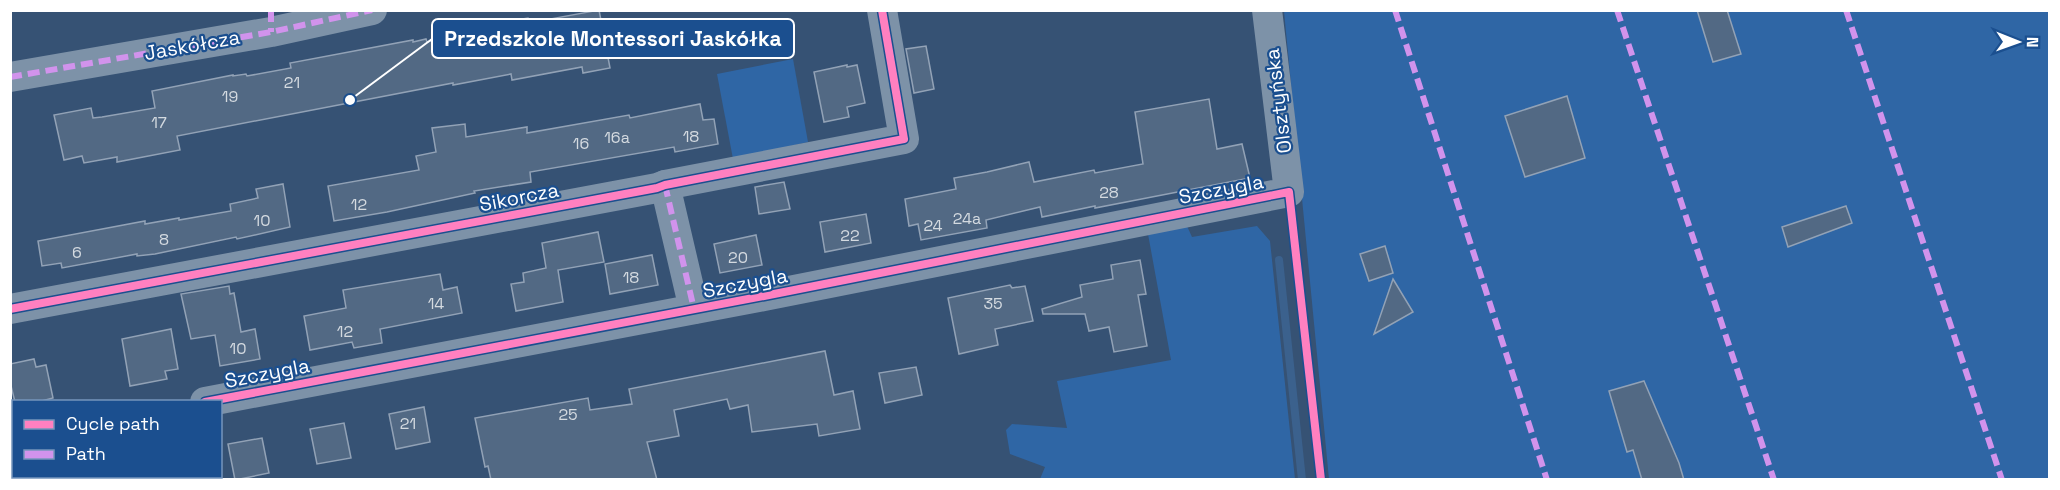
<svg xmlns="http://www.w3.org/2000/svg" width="2060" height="490" viewBox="0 0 2060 490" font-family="'Space Grotesk',sans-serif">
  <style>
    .green { fill: #2f66a5 }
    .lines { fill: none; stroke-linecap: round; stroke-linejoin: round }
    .stream { stroke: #3b618d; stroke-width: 8 }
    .building { fill: #526984; stroke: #92a2b6; stroke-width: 1.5 }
    .minor { stroke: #7d92a8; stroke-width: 30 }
    .quiet { stroke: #d193ec; stroke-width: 6; stroke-dasharray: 12 6; stroke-linecap: butt }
    .cycleway-casing { stroke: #1b4f8f; stroke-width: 11 }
    .cycleway { stroke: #ff80c0; stroke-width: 8 }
    .labels { text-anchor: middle; stroke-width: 4.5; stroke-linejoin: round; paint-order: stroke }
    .number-label { font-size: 16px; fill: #d4dae0 }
    .street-label { font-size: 20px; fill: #fff; stroke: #1b4f8f }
    .leader { fill: none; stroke: #fff; stroke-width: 2 }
    .callout-dot { fill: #fff; stroke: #1b4f8f; stroke-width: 2 }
    .callout { fill: #1b4f8f; stroke: #fff; stroke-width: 2 }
    .callout-label { font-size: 21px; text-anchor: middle; font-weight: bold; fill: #fff }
  </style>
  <rect width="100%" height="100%" fill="#365274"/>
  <!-- green -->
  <g class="green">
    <polygon points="1284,11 2049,11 2049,479 1329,479"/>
    <polygon points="793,59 808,142 733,159 717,74"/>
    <polygon points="1187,226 1192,237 1257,226 1270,241 1295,479 1040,479 1045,467 1010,454 1006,430 1012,424 1067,428 1057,381 1171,360 1148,234"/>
  </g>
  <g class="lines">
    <!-- stream -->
    <polyline class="stream" points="1279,260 1302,480"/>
  </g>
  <!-- building -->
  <g class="building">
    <polygon points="599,10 610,68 583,73 582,67 512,80 511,74 453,85 453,83 177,136 180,150 117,162 117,157 84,163 82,156 64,160 54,115 91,108 93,118 102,117 155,108 152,91 233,75 233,76 246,74 247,76 291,68 290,63 413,40 413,42 426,39 427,42 504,27 503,22 528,18 529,23"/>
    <polygon points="1697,10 1727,10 1741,54 1713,62"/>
    <polygon points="926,46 934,89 914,93 906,49"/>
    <polygon points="847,65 847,67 857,65 865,103 847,107 849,117 824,122 814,72"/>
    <polygon points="1567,96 1585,158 1525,177 1505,116"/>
    <polygon points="1209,99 1217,149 1242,144 1250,178 1095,208 1095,206 1042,217 1040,207 986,220 987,228 921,240 918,224 909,226 905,199 956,189 954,178 987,172 1029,162 1034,182 1094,170 1095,173 1143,164 1135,112"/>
    <polygon points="700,104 703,120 714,119 718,144 675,152 674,147 530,172 531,182 474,191 475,193 387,212 334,221 328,186 419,170 416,156 436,152 432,128 465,124 466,137 527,127 527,133 629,115 630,118"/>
    <polygon points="784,182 790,209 759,214 755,187"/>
    <polygon points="283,184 290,227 237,239 236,237 155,254 137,256 137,254 62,268 61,263 42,266 38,241 145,221 145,224 179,218 179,220 231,211 230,204 258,198 256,189"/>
    <polygon points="1846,206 1852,223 1788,247 1782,227"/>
    <polygon points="866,214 871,243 825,252 820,222"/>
    <polygon points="598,232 604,262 558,270 563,302 516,311 511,284 524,282 523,273 546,268 542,243"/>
    <polygon points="756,235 762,265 720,273 714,244"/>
    <polygon points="1385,246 1393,273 1369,281 1360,254"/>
    <polygon points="652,255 658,285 610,294 605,264"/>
    <polygon points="1140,260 1146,294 1138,295 1147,346 1114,352 1109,327 1089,331 1085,314 1043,314 1042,309 1082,297 1080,285 1113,279 1111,265"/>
    <polygon points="440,274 443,290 457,287 462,313 380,329 382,343 354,348 352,342 310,350 304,316 346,308 343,290"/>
    <polygon points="1393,279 1413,312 1374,334"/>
    <polygon points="1010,285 1012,288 1025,286 1033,321 995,329 998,345 959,354 948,298"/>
    <polygon points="229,286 230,294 234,293 241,332 255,329 260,359 220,366 215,335 191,339 181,294"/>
    <polygon points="171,329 178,369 165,371 167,379 130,386 122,339"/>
    <polygon points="825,351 834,395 853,391 860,429 819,436 817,424 752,432 748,405 730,409 727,399 674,410 679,436 647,442 657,480 491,480 488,466 485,467 475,418 588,398 590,410 632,404 629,389"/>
    <polygon points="34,359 36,367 46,365 53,398 38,402 15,402 10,382 10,364"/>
    <polygon points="916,367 922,395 885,403 879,373"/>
    <polygon points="1644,381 1679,463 1684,480 1642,480 1633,450 1627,452 1609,391"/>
    <polygon points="424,407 430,442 396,449 389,414"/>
    <polygon points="344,423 351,458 317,464 310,429"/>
    <polygon points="262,438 269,473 235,480 228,444"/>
  </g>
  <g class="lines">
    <!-- minor -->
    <g class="minor">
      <polyline points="10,77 271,32 372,10"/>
      <polyline points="665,185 694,309"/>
      <polyline points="10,309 657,188 665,185 904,139 882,10"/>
      <polyline points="205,402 764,296 1289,192 1267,10"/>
      <polyline points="10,437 14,436"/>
    </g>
    <!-- quiet -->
    <g class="quiet">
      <polyline points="271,10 271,32"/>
      <polyline points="1395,10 1547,480"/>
      <polyline points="1617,10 1774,480"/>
      <polyline points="1846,10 2002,480"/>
      <polyline points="10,77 271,32 372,10"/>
      <polyline points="665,185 694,309"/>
      <polyline points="10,437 14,436"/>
    </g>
    <!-- cycleway casing -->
    <g class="cycleway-casing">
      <g id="cycleway">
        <polyline points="10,309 657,188 665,185 904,139 882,10"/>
        <polyline points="205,402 764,296 1289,192 1321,480"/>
      </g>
    </g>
    <!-- cycleway -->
    <use href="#cycleway" class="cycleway"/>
  </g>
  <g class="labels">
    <!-- number labels -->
    <g class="number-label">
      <text x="292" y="88">21</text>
      <text x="230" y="102">19</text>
      <text x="159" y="128">17</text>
      <text x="691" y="142">18</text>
      <text x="617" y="143">16a</text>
      <text x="581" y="149">16</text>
      <text x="1109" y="198">28</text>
      <text x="359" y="210">12</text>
      <text x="967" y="224">24a</text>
      <text x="262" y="226">10</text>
      <text x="933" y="231">24</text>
      <text x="850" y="241">22</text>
      <text x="164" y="245">8</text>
      <text x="77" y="258">6</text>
      <text x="738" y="263">20</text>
      <text x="631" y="283">18</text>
      <text x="436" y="309">14</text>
      <text x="993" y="309">35</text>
      <text x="345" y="337">12</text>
      <text x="238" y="354">10</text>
      <text x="568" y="420">25</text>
      <text x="408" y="429">21</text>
    </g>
    <!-- street labels -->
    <g class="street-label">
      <text transform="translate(192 45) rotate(-10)" y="7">Jaskółcza</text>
      <text transform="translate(1278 101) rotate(-97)" y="7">Olsztyńska</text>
      <text transform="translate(1221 189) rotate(-11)" y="7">Szczygla</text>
      <text transform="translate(519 197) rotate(-11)" y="7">Sikorcza</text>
      <text transform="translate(745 283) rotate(-11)" y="7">Szczygla</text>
      <text transform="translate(267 373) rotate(-11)" y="7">Szczygla</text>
    </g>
  </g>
  <!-- callouts -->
  <path class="leader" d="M350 100L432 39"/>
  <circle class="callout-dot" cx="350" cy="100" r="6"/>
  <rect class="callout" x="432" y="19" width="362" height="39" rx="6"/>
  <g class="callout-label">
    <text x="613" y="46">Przedszkole Montessori Jaskółka</text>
  </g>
  <!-- border -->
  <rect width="2060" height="490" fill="none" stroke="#ffffff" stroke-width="24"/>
  <!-- legend -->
  <rect x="12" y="400" width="210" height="78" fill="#1b4f8f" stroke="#7695bc" stroke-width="1.5"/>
  <rect x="24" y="420" width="30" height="9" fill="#ff80c0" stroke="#7695bc" stroke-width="1.5"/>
  <text x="66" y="430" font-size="18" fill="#ffffff">Cycle path</text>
  <rect x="24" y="450" width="30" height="9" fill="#d193ec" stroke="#7695bc" stroke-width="1.5"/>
  <text x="66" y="460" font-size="18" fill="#ffffff">Path</text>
  <!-- north arrow -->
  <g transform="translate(2018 42) rotate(91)" stroke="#1b4f8f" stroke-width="4.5" paint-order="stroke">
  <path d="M0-4.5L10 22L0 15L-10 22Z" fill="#ffffff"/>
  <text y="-9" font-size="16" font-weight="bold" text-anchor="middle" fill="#ffffff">N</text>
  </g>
</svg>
